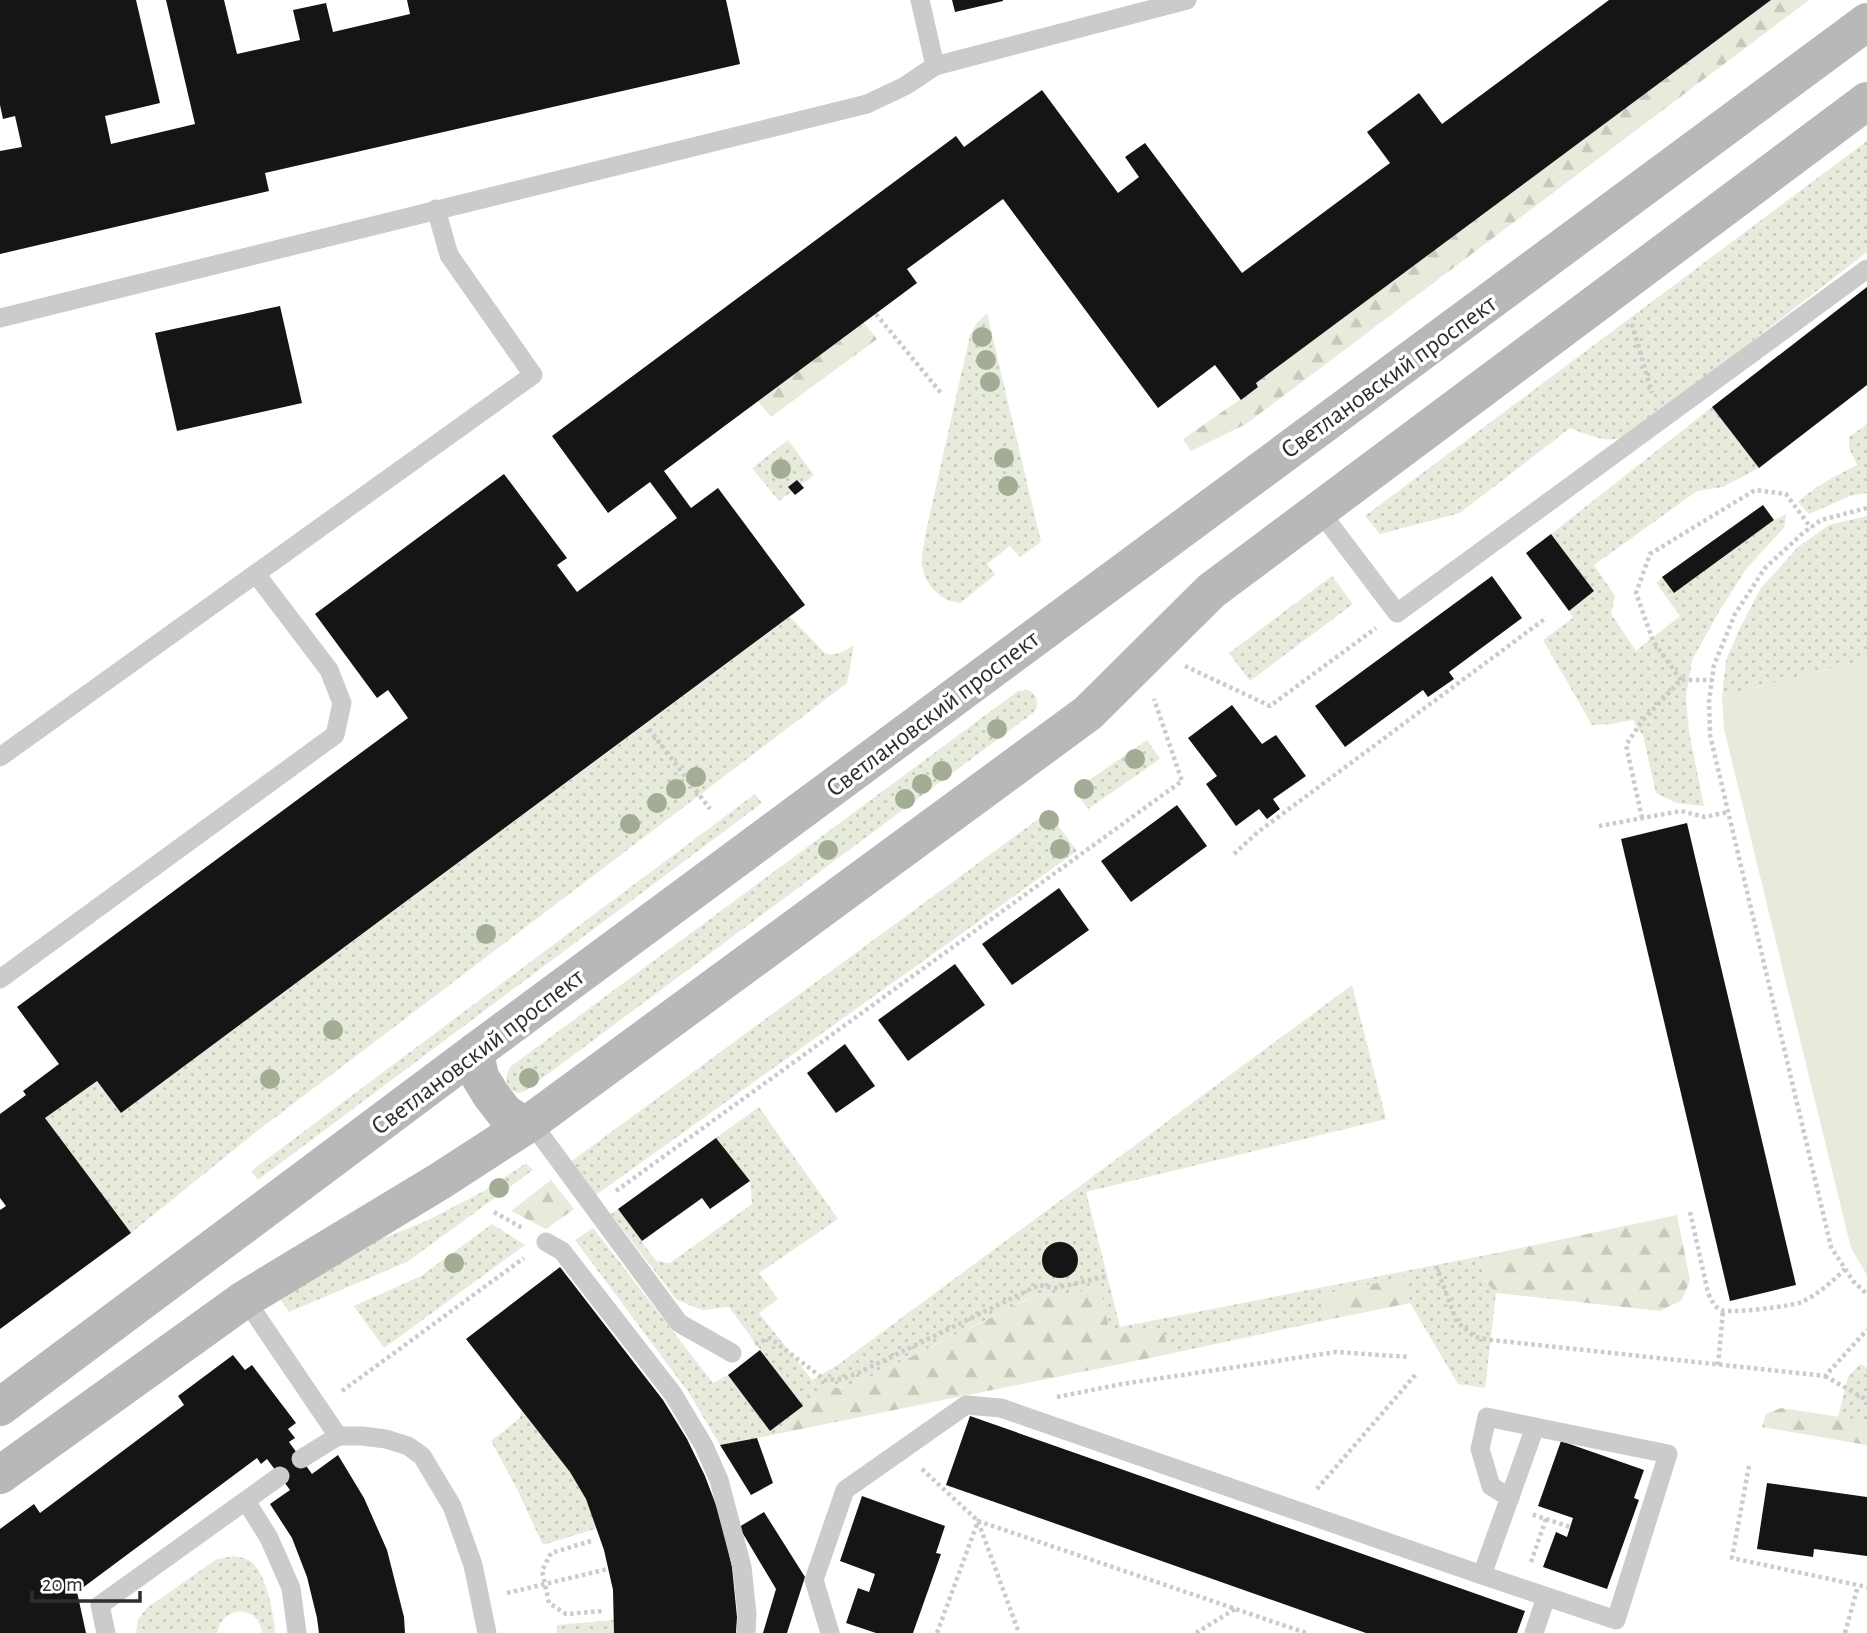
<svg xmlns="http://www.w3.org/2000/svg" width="1867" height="1633" viewBox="0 0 1867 1633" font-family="'Alegreya Sans',sans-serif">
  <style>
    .green { fill: url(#green-dots) }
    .forest { fill: url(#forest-firs) }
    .pitch { fill: #e6ebdc }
    .building { fill: #151515 }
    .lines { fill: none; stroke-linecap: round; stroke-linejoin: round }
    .path { stroke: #cbcbcb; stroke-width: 4.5; stroke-dasharray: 3.5 3.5; stroke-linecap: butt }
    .lane { stroke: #cbcbcb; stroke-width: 19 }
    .secondary { stroke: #b8b8b8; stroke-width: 38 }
    .tree { fill: #a3ac94 }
    .labels { text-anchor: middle; stroke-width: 7; stroke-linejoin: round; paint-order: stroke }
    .street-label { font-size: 26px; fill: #2e2e2e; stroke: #fff }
  </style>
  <defs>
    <pattern id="green-dots" width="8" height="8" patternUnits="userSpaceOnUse" patternTransform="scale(1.75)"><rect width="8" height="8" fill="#e6ebdc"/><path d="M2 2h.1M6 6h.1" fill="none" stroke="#c6cabd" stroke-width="1.8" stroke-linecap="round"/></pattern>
    <pattern id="forest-firs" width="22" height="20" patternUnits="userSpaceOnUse" patternTransform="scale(1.75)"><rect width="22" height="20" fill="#e6ebdc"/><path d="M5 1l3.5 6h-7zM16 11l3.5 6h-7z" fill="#c6cabd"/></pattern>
  </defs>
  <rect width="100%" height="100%" fill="#fff"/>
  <!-- green -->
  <g class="green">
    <path d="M1867 141V252L1636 431C1611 447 1595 437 1570 428L1460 513 1380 534 1365 516Z"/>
    <path d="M987 313 1041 542 1020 557 1010 546 987 564 995 575 960 603C941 602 924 584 922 565 921 556 924 545 925 536L970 335 976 324Z"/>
    <polygon points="1712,407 1759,468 1723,487 1697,491 1594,565 1615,596 1611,614 1636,651 1680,616 1656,583 1662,577 1674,593 1774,520 1786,514 1784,528 1746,569 1720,610 1692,660 1686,697 1689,732 1704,806 1676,803 1656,793 1643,736 1633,720 1611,724 1592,725 1543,640 1573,618 1569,611 1594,591 1551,534"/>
    <path d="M1867 424V493L1850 496 1809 514 1798 502C1815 486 1836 476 1857 465L1849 448V437Z"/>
    <polygon points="788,440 814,475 779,501 752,468"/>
    <polygon points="1867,516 1867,659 1722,696 1726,660 1740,628 1761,588 1798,547 1829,525"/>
    <polygon points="1332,576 1353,604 1250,681 1229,653"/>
    <path d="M790 617 825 653C836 657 844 651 854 645L847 683 256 1132 131 1233 45 1118 97 1081 121 1113Z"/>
    <path d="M1028 690C1037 694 1041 705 1033 713L525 1091 518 1093C505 1088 504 1079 510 1067L1018 691Z"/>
    <polygon points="1147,740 1160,759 1088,809 1075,790"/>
    <polygon points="755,794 762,803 258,1180 251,1171"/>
    <polygon points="1048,812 1077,851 593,1197 569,1163"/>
    <polygon points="1352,985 1386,1119 1086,1192 1120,1327 1492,1254 1482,1265 1486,1282 1496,1293 1485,1388 1458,1384 1410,1303 1405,1277 1321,1295 1327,1320 1169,1354 1163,1328 1127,1333 1109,1328 1100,1288 1064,1295 1038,1294 866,1379 845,1387 822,1389 808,1409 772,1435 720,1445 689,1393 575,1240 593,1228 713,1383 728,1375 770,1431 802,1406 729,1307 702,1310 677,1300 611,1214 618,1209 656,1261 670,1263 752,1204 750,1181 716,1138 759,1107 838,1219 759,1273 778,1299 759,1313 812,1380 839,1364"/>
    <polygon points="526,1163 533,1170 407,1262 289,1312 278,1296 353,1250 424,1222 484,1191"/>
    <polygon points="492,1224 525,1245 384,1348 354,1306 421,1276"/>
    <polygon points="1860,1364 1867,1368 1867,1421 1838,1417 1848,1377"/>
    <polygon points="521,1410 570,1472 586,1499 598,1528 543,1545 517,1489 491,1441 520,1418"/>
    <path d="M234 1556C238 1557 246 1558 250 1561 266 1571 274 1615 275 1633H262C259 1604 222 1605 217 1633H136L138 1619 147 1608 217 1559Z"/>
    <polygon points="615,1620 614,1633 557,1633 557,1625"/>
  </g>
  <!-- forest -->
  <g class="forest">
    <polygon points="1771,0 1809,0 1246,424 1191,451 1183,439 1258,387 1256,383"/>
    <polygon points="864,323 877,339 771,417 758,401"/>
    <polygon points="551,1180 574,1209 546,1229 511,1211"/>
    <polygon points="1677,1215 1690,1280 1682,1300 1660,1311 1496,1293 1486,1282 1482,1265 1492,1254"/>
    <polygon points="1405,1277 1410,1303 1327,1320 1321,1295"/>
    <polygon points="1100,1288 1109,1328 1127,1333 1163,1328 1169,1354 772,1435 808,1409 822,1389 845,1387 866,1379 1039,1294 1064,1295"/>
    <polygon points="1781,1408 1867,1421 1867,1445 1762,1427 1766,1414"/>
  </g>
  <!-- pitch -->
  <polygon class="pitch" points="1867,659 1867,1275 1851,1248 1724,729 1722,696"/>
  <!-- building -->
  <g class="building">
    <polygon points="0,0 136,0 160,103 105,116 111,144 195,124 166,0 224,0 237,54 300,40 293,10 326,3 333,32 410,14 407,0 726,0 740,64 265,173 269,191 0,254 0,151 22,147 15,116 3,119 0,105"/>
    <polygon points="952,0 1003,0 1003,1 955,12"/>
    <polygon points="1609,0 1771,0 1256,383 1258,387 1241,400 1215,365 1158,408 1003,199 907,269 917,283 664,471 691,508 718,488 805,605 121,1113 97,1081 45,1118 131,1233 0,1329 0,1210 6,1206 0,1198 0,1114 26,1095 23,1091 59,1064 17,1007 408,718 388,690 377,698 315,614 504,474 567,558 557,565 577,592 677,518 650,482 608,513 552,436 956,136 964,147 1042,90 1118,193 1139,177 1125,157 1145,143 1242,273 1390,163 1367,132 1419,93 1442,124"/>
    <polygon points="1867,287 1867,385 1759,468 1712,407"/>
    <polygon points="280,306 302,403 177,431 155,333"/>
    <polygon points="797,480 804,488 795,495 788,487"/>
    <polygon points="1763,505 1774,520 1674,593 1662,577"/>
    <polygon points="1551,534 1594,591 1569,611 1526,553"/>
    <polygon points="1492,576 1522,618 1449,672 1454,679 1428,697 1423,690 1345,747 1315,706"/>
    <polygon points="1232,705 1262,744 1276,735 1306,776 1273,799 1280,809 1267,819 1259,809 1236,826 1206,784 1217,776 1188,738"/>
    <polygon points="1177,805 1207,846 1131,902 1101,861"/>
    <polygon points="1687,823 1796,1285 1730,1301 1621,839"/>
    <polygon points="1059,888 1089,930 1012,985 982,944"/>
    <polygon points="955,964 985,1005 908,1061 878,1020"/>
    <polygon points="845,1044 875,1086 836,1113 807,1073"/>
    <polygon points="716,1138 750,1181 710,1209 702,1198 642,1241 618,1209"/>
    <circle cx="1060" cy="1260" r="18"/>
    <polygon points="560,1267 663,1400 687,1439 705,1476 722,1521 732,1567 737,1617 736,1633 614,1633 613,1590 604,1550 586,1499 570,1472 466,1339"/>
    <polygon points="760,1350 803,1406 770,1431 728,1375"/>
    <polygon points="233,1355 245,1370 252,1365 296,1423 288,1429 295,1438 289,1442 312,1474 338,1455 364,1498 387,1550 404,1617 405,1633 319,1633 317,1618 307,1577 292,1538 270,1504 290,1490 267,1459 261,1464 257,1458 77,1592 86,1633 0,1633 0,1529 34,1504 40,1513 184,1405 178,1396"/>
    <polygon points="970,1416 1525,1611 1517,1633 1366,1633 946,1485"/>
    <polygon points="757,1438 773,1483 751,1495 720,1445"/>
    <polygon points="1561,1441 1644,1470 1634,1498 1639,1500 1607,1589 1543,1567 1556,1532 1567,1537 1573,1518 1538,1506"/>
    <polygon points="1767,1483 1867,1497 1867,1556 1814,1549 1813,1557 1757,1549"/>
    <polygon points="862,1496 945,1526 936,1553 941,1554 913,1633 876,1633 846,1623 858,1588 869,1592 875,1574 840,1561"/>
    <polygon points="764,1512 805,1577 787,1633 763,1633 776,1589 739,1527"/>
  </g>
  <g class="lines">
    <!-- path -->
    <g class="path">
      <polyline points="876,314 941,393"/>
      <polyline points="1632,324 1652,393"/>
      <polyline points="1867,508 1821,520 1803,533 1765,568 1735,614 1714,665 1709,701 1710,735 1831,1247 1853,1281 1867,1294"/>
      <polyline points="1185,666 1270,706 1376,628"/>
      <polyline points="1681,680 1653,641 1636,593 1650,554 1755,490 1786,494 1811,528"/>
      <polyline points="649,729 710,809"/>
      <polyline points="1642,818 1626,745 1642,721 1681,680 1712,680"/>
      <polyline points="1599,826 1681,811 1705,817 1728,812"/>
      <polyline points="1234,854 1258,832 1546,618"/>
      <polyline points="616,1191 1182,781 1154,699"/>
      <polyline points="494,1212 524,1229"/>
      <path d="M1690 1212 1708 1293C1712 1300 1714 1307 1721 1310 1730 1314 1792 1306 1802 1302 1818 1294 1832 1282 1845 1269"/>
      <polyline points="1436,1266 1457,1322 1475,1337 1491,1340 1825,1376 1867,1330"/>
      <polyline points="755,1344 770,1338 825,1380 842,1379 858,1373 1039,1285 1055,1288 1108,1276"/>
      <polyline points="1718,1365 1723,1311"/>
      <polyline points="1825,1376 1867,1400"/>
      <polyline points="342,1391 524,1258"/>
      <polyline points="1057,1397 1122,1384 1336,1352 1409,1357"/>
      <polyline points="1749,1466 1732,1558 1867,1587"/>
      <polyline points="922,1469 978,1521 1019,1633"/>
      <polyline points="1317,1489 1416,1374"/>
      <polyline points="1546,1519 1570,1527"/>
      <polyline points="591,1541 551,1553 542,1571 549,1603 566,1614 603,1611"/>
      <polyline points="1531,1562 1546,1519 1531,1514"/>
      <polyline points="507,1593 608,1569"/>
      <polyline points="937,1633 978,1521 1306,1633"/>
      <polyline points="1196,1633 1235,1609"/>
      <polyline points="1845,1633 1858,1586"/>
    </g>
    <!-- lane -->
    <g class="lane">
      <polyline points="935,66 1187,0"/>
      <polyline points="0,318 867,104 905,86 935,66 920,0"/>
      <polyline points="1319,510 1397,613 1867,269"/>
      <polyline points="0,757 533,375 449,255 436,209"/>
      <polyline points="0,979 335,735 342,703 329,670 256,574"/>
      <polyline points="531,1122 679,1323 732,1353"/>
      <polyline points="546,1242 562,1251 673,1394 704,1446 719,1480 742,1567 747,1614 746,1633"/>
      <polyline points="245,1299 338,1436 362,1436 386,1439 408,1446 422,1456 452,1506 473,1565 487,1633"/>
      <polyline points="301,1459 338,1436"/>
      <polyline points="1510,1498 1491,1486 1480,1449 1487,1417 1535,1427"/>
      <polyline points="246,1501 269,1538 291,1588 297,1633"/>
      <polyline points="106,1633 100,1605 280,1476"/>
      <polyline points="830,1633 814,1580 845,1490 966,1405 1001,1408 1482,1575 1616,1620 1668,1454 1535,1427 1482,1575"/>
      <polyline points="1534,1633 1546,1597"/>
    </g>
    <!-- secondary -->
    <g class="secondary">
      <polyline points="475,1052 480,1077 491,1095 505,1113 525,1126"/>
      <polyline points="0,1407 475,1052 1867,22"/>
      <polyline points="0,1475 245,1299 440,1181 531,1122 1088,713 1211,591 1867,101"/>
    </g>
  </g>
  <!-- trees -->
  <g class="tree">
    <circle cx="982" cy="337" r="10"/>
    <circle cx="986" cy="360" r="10"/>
    <circle cx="990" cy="382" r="10"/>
    <circle cx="1004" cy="458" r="10"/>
    <circle cx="781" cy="469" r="10"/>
    <circle cx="1008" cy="486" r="10"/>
    <circle cx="997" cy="729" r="10"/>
    <circle cx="1135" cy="759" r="10"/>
    <circle cx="942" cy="771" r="10"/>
    <circle cx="696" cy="777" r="10"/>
    <circle cx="922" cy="784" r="10"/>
    <circle cx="676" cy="789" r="10"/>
    <circle cx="1084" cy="789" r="10"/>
    <circle cx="905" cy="799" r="10"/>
    <circle cx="657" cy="803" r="10"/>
    <circle cx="1049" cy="820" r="10"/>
    <circle cx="630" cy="824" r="10"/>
    <circle cx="1060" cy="849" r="10"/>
    <circle cx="828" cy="850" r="10"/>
    <circle cx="486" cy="934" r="10"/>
    <circle cx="333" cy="1030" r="10"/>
    <circle cx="529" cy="1078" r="10"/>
    <circle cx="270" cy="1079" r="10"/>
    <circle cx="499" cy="1188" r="10"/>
    <circle cx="454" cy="1263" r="10"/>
  </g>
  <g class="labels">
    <!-- street labels -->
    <g class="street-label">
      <text transform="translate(1388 376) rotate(-36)" y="9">Светлановский проспект</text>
      <text transform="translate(932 713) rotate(-37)" y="9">Светлановский проспект</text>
      <text transform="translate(477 1051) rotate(-37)" y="9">Светлановский проспект</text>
    </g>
  </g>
  <!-- scale -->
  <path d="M32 1591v10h108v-10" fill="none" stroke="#2e2e2e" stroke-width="3.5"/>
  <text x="42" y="1591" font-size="21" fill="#2e2e2e" stroke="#ffffff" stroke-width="5" paint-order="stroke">20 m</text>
</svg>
